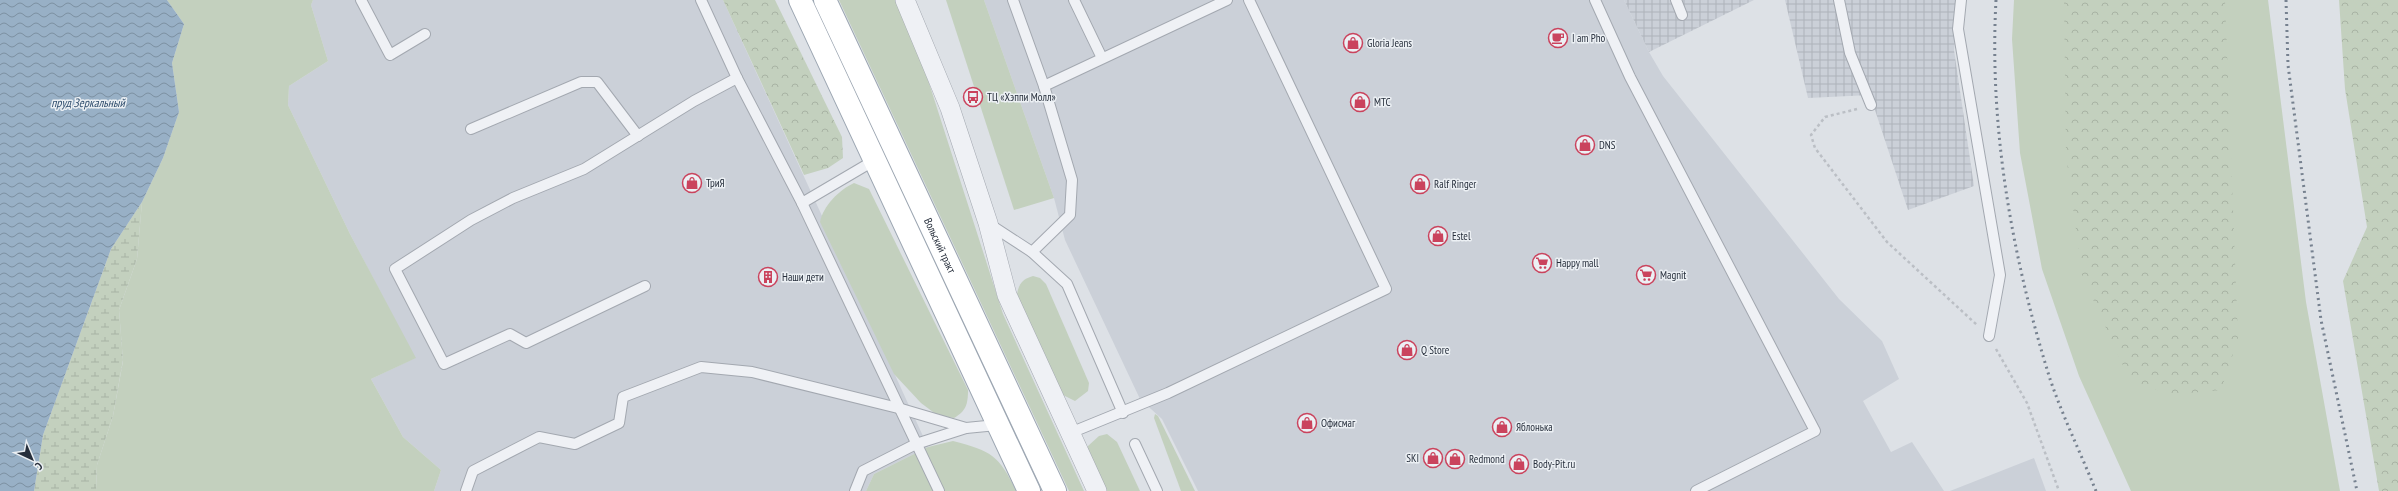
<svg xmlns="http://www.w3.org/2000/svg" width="2398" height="491" viewBox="0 0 2398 491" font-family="'PT Sans Narrow',sans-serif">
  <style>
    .built { fill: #cbd0d8 }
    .industrial { fill: url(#industrial-grid) }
    .green { fill: #c3d0be }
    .forest { fill: url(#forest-crowns) }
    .wetland { fill: url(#wetland-marsh) }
    .water { fill: url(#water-waves) }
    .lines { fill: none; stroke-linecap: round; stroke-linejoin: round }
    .service-casing { stroke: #a3a8b0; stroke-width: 12 }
    .minor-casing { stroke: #a3a8b0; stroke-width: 20 }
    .primary-casing { stroke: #9ca6b2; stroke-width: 24 }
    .path { stroke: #bbbfc5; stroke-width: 2.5; stroke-dasharray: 3 3; stroke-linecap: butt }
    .service { stroke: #eff1f5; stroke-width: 10 }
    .minor { stroke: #eff1f5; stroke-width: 19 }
    .primary { stroke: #fff; stroke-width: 22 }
    .rail { stroke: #76818f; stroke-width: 3; stroke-dasharray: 2 4; stroke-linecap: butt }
    .labels { text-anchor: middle; stroke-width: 3; stroke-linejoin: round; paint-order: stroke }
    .poi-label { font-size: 11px; fill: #272f3c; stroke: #ecf0f4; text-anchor: start }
    .street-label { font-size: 11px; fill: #272f3c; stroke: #ecf0f4 }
    .water-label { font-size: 12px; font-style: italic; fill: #32506f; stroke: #ecf0f4 }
  </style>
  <defs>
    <pattern id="industrial-grid" width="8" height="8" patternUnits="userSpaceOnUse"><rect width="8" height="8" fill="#cbd0d8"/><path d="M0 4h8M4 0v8" fill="none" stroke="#aeb3ba"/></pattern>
    <pattern id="forest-crowns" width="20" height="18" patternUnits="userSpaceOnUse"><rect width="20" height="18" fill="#c3d0be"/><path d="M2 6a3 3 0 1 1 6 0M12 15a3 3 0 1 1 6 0" fill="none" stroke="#a8b3a4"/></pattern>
    <pattern id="wetland-marsh" width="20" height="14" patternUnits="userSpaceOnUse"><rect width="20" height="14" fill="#c3d0be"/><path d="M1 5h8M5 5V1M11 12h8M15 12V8" fill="none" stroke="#a8b3a4"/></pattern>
    <pattern id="water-waves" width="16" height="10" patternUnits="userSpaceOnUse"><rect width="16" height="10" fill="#98b0c6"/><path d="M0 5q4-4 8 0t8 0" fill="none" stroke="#7c90a2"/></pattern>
  </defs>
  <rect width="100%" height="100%" fill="#dde1e6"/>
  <!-- built -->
  <g class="built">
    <polygon points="313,0 723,0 928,447 874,474 866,491 434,491 441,470 403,437 371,379 415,358 350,234 288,105 289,86 328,61 311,5"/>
    <polygon points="984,0 1624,0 1649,52 1663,76 1839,299 1882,341 1899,379 1863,401 1891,452 1912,442 1944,491 1198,491 1162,419 1140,399 1065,240 1054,198"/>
    <polygon points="2034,458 2046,491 1950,491"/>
  </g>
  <!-- industrial -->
  <g class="industrial">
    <polygon points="1624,0 1754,0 1649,52"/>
    <polygon points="1785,0 1959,0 1954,50 1974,186 1908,210 1870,95 1808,98"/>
  </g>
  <!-- green -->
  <g class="green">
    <polygon points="167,0 313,0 311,5 328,61 289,86 288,105 350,234 416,358 371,379 403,437 441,470 434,491 96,491 97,465 113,416 123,361 119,310 137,259 142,202 163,158 179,112 172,63 184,24"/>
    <polygon points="839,0 898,0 929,83 1003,314 1084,491 1069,491"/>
    <polygon points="946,0 984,0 1054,198 1014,210"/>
    <polygon points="2014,0 2268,0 2306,302 2340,491 2131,491 2079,376 2042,269 2020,153 2012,39"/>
    <path d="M854 183 869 189 968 390C968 404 966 411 954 418L937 415 921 403 894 374 820 222C823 206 839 190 854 183Z"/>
    <path d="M1033 276 1040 278 1046 284 1089 383 1088 391 1075 401 1063 395 1017 294C1019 283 1023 279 1033 276Z"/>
    <polygon points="1155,414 1158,416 1195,491 1181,491 1154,418"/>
    <polygon points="1107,434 1117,442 1140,491 1106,491 1088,453 1088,446 1099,436"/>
    <path d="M953 441C991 451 999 455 1016 491H866L874 474 928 447Z"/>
  </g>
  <!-- forest -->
  <g class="forest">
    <polygon points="723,0 775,0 842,137 843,158 828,168 804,175"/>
    <polygon points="2064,0 2225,0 2238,339 2221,390 2170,395 2129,379 2082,275 2066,155"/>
    <polygon points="2339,0 2398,0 2398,491 2379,491 2343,281 2367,227 2345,89"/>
  </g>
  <!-- wetland -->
  <polygon class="wetland" points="142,202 137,259 119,310 123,360 113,416 97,465 96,491 34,491 43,435 111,249"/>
  <!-- water -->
  <polygon class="water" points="0,0 167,0 184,24 172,63 179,112 163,158 142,202 111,249 43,435 34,491 0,491"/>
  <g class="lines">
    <!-- service casing -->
    <g class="service-casing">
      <g id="service">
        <polyline points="361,0 390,55 425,34"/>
        <polyline points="701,0 737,78 802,203 939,491"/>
        <polyline points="1013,0 1044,86 1072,180 1070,215 1032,252"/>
        <polyline points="1074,0 1102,58"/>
        <polyline points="1595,0 1630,77 1815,431 1696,491"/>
        <polyline points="1676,0 1682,15"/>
        <polyline points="1839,0 1850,53 1871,105"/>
        <polyline points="1961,0 1958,29 2000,275 1989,336"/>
        <polyline points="1044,86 1227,0"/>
        <polyline points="471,129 581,82 597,82 638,136"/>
        <polyline points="802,203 875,160"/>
        <polyline points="989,224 1032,252 1067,284 1123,413"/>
        <polyline points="645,286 526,343 510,334 444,364 395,269 471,220 513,198 584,169 694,101 737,78"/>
        <polyline points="1070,433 1168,393 1386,289 1249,0"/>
        <polyline points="1135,444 1157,491"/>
        <polyline points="466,491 473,471 539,437 575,444 619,423 623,397 701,367 752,372 898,408 966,428 997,425"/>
        <polyline points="855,491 863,471 916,444 966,428"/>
      </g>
    </g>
    <!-- minor casing -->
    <g class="minor-casing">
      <polyline id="minor" points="905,0 950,108 988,223 1007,295 1097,491"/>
    </g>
    <!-- primary casing -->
    <g class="primary-casing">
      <g id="primary">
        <polyline points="800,0 1029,491"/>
        <path id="s1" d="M825 0 1055 491"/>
      </g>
    </g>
    <!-- path -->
    <g class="path">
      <polyline points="1857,109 1825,117 1811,135 1815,148 1887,242 1977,325"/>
      <polyline points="1996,349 2027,403 2059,491"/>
    </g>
    <!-- service -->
    <use href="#service" class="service"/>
    <!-- minor -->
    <use href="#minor" class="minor"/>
    <!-- primary -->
    <use href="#primary" class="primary"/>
    <!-- rail -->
    <g class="rail">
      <path d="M1996 0C1989 128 2012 257 2050 379 2063 417 2081 454 2096 491"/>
      <polyline points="2286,0 2288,65 2321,320 2357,491"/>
    </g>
  </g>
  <!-- icons -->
  <defs>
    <g id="cafe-ring" transform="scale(1)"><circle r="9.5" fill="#ecf0f4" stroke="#ca435d" stroke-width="1.5"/><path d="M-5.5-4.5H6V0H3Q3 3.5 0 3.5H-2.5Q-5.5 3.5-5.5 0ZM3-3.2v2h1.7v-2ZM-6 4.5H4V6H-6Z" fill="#ca435d"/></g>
    <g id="shop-ring" transform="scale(1)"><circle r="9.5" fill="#ecf0f4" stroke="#ca435d" stroke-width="1.5"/><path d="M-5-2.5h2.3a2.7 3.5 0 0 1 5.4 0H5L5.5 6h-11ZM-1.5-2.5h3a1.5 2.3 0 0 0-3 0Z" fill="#ca435d"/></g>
    <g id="bus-ring" transform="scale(1)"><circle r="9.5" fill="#ecf0f4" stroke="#ca435d" stroke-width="1.5"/><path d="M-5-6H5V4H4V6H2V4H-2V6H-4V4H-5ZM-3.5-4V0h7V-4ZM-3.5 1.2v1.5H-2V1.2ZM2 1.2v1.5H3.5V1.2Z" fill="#ca435d"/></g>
    <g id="supermarket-ring" transform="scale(1)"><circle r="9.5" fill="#ecf0f4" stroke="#ca435d" stroke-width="1.5"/><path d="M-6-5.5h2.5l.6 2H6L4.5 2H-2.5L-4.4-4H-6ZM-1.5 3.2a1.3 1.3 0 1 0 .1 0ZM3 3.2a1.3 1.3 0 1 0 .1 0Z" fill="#ca435d"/></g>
    <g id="building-ring" transform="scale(1)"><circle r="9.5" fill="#ecf0f4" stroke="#ca435d" stroke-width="1.5"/><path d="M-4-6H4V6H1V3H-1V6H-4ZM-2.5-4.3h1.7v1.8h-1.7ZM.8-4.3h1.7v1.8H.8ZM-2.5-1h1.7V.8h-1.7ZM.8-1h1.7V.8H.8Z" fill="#ca435d"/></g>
  </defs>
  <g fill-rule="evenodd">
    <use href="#cafe-ring" x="1558" y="38"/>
    <use href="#shop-ring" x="1353" y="43"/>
    <use href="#bus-ring" x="973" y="97"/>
    <use href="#shop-ring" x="1360" y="102"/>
    <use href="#shop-ring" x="1585" y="145"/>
    <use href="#shop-ring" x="692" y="183"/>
    <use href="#shop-ring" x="1420" y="184"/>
    <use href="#shop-ring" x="1438" y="236"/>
    <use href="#supermarket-ring" x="1542" y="263"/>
    <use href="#supermarket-ring" x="1646" y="275"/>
    <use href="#building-ring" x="768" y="277"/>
    <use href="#shop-ring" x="1407" y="350"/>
    <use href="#shop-ring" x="1307" y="423"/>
    <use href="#shop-ring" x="1502" y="427"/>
    <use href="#shop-ring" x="1433" y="458"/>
    <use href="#shop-ring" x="1455" y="459"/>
    <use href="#shop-ring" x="1519" y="464"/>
  </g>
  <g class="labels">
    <!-- poi labels -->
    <g class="poi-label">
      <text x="1572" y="42">I am Pho</text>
      <text x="1367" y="47">Gloria Jeans</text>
      <text x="987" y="101">ТЦ «Хэппи Молл»</text>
      <text x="1374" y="106">МТС</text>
      <text x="1599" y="149">DNS</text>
      <text x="706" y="187">ТриЯ</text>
      <text x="1434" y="188">Ralf Ringer</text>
      <text x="1452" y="240">Estel</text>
      <text x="1556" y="267">Happy mall</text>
      <text x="1660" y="279">Magnit</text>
      <text x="782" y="281">Наши дети</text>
      <text x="1421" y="354">Q Store</text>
      <text x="1321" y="427">Офисмаг</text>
      <text x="1516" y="431">Яблонька</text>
      <text x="1419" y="462" text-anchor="end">SKI</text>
      <text x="1469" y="463">Redmond</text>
      <text x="1533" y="468">Body-Pit.ru</text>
    </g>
    <!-- street labels -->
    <g class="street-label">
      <text dy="4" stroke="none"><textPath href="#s1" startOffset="271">Вольский тракт</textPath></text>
    </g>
    <!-- water labels -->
    <g class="water-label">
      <text x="88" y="107">пруд Зеркальный</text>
    </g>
  </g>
  <!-- north arrow -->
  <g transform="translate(32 459) rotate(136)" stroke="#ecf0f4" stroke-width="3" paint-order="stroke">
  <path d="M0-3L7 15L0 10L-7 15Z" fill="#272f3c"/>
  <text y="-6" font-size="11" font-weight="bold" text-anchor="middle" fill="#272f3c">С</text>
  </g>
</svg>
